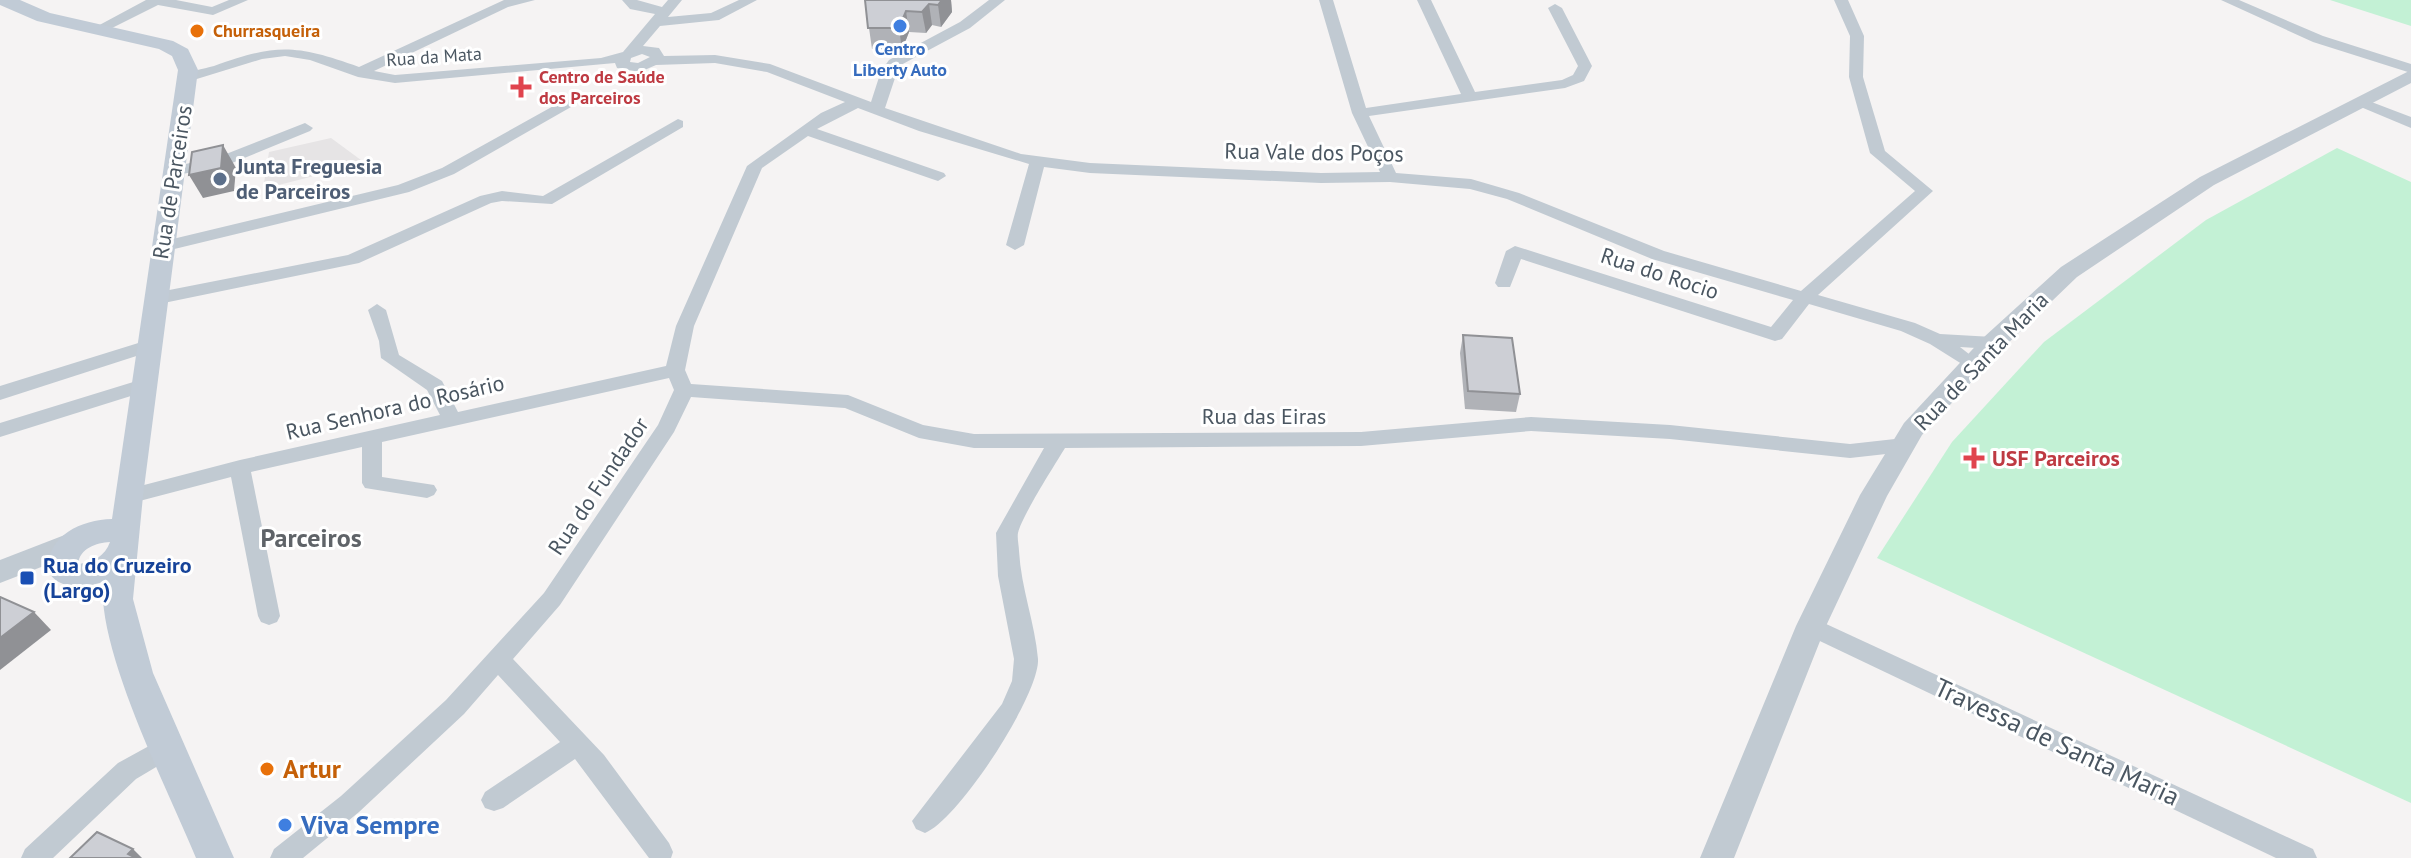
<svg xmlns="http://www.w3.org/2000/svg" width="2411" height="858" viewBox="0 0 2411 858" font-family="'PT Sans',sans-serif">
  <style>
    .education { fill: #e6e4e5 }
    .green { fill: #c3f1d5 }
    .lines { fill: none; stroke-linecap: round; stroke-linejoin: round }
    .minor { fill: #c1cad2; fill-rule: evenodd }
    .tertiary { fill: #c1cad2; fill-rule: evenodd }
    .secondary { fill: #c1cbd6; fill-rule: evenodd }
    .wall { fill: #b0b2b7 }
    .shaded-wall { fill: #909195 }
    .building { fill: #cdcfd5; stroke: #909195; stroke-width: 2 }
    .shop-dot { fill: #3f7fe0; stroke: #fff; stroke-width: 3 }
    .food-dot { fill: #e8710a; stroke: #fff; stroke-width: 3 }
    .health-dot { fill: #e0444e; stroke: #fff; stroke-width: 3 }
    .service-dot { fill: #5c6f8a; stroke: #fff; stroke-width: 3 }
    .transit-dot { fill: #1a4fb4; stroke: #fff; stroke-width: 3 }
    .labels { text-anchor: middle; stroke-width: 6; stroke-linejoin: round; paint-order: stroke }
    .far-food-label { font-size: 18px; font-weight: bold; fill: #c56008; stroke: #fff; text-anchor: start }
    .far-shop-label { font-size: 18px; font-weight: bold; fill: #366cbe; stroke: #fff }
    .far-street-label { font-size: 18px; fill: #4a5661; stroke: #fff }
    .far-health-label { font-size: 18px; font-weight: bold; fill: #be3a42; stroke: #fff; text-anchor: start }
    .street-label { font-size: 22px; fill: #4a5661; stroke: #fff }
    .service-label { font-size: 22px; font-weight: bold; fill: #4e5e75; stroke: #fff; text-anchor: start }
    .health-label { font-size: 22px; font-weight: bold; fill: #be3a42; stroke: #fff; text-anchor: start }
    .transit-label { font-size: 22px; font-weight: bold; fill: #164399; stroke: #fff; text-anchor: start }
    .quarter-label { font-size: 26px; font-weight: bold; fill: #5f6368; stroke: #fff }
    .near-street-label { font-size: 26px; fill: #4a5661; stroke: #fff }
    .near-food-label { font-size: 26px; font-weight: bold; fill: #c56008; stroke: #fff; text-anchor: start }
    .near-shop-label { font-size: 26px; font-weight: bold; fill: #366cbe; stroke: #fff; text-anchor: start }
  </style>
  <rect width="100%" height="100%" fill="#f5f3f3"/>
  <!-- education -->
  <polygon class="education" points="331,138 365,163 263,189 269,152"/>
  <!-- green -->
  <g class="green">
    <polygon points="2330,0 2411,0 2411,26"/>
    <polygon points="2337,148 2411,182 2411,803 1877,558 1952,442 2044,342 2206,220"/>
  </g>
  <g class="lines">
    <!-- minor -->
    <g class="minor">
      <polygon points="146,0 176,0 212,7 229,0 248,0 213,15 158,5 104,32 92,29"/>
      <path d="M504 0H535L508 7 374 71 395 75 601 58 623 52 655 14 630 9 622 0H637L662 7 668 0H682L668 17 711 13 739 0H757L719 20 660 26 643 46 659 48 664 56 715 55 770 64 871 102 881 71 889 60 960 22 989 0H1005L970 28 899 66 885 108 1021 154 1090 163 1321 173 1380 172 1352 113 1319 0H1333L1366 108 1461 94 1417 0H1431L1475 92 1562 80 1573 75 1578 66 1548 8 1555 4 1562 8 1592 66 1584 81 1565 88 1369 116 1396 173 1471 179 1519 193 1664 251 1801 291 1915 191 1870 153 1849 77 1850 36 1834 0H1848L1864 36 1863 77 1885 151 1933 191 1818 295 1915 323 1940 334 1993 337 2002 343 1993 349 1960 347 1983 365 1973 371 1930 344 1901 331 1809 304 1782 339 1775 341 1521 259 1510 287H1498L1495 283 1506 251 1515 246 1771 327 1793 300 1652 259 1507 199 1470 189 1390 182 1321 183 1090 173 1044 167 1024 245 1015 250 1006 245 1029 164 919 131 858 108 817 129 944 173 946 176 938 181 932 179 808 136 762 168 694 326 685 370 691 384 848 395 923 425 974 434 1361 432 1531 417 1670 425 1850 444 1904 438 1911 440 1914 445 1911 450 1904 452 1850 458 1670 439 1531 431 1361 446 1065 448C1054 466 1022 516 1018 533 1017 538 1019 546 1019 551 1021 588 1035 623 1038 659 1040 695 958 820 925 833L916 829 912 821 1002 704 1012 681 1014 659 998 576 996 533 1044 448H974L919 438 845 408 691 397 674 432 560 605 513 659 604 755 669 843 673 852 671 858H649L575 759 503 808 494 811 485 808 481 800 485 792 560 742 498 675 464 714 359 812 303 858H270L274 849 341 796 446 700 544 593 658 425 674 390 669 378 382 442V477L434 485 437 490 434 495 427 498 365 488 362 483V447L251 472 280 616 277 622 269 625 261 622 258 616 231 477 128 504 121 501 117 496 121 491 240 460 440 415 427 390 381 358 379 341 368 310 377 304 386 310 399 355 442 381 458 412 666 366 676 326 747 166 821 113 845 102 767 72 715 63 656 65 640 72 617 68 615 63 395 83 358 77 310 60 285 56 262 59 187 82 180 78C188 71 203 69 214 66 277 43 297 45 359 67ZM642 54 650 57 638 63 630 62 631 58Z"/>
      <polygon points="2221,0 2239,0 2323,36 2411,64 2411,73 2313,42"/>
      <polygon points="2361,98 2411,117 2411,128 2356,105 2356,99"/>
      <polygon points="566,99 571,101 571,107 454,174 409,192 162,252 153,247 156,243 398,185 442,168"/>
      <polygon points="678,119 683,121 683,127 552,204 502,201 491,203 359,263 154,305 145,299 154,293 348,255 480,196 502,191 543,196"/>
      <polygon points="305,123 313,128 310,131 232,163 174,176 166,171 168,168 221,156"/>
      <polygon points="148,340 157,346 155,350 0,400 0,386"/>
      <polygon points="143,379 153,385 150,390 0,437 0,423"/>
      <polygon points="1811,617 2313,849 2317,858 2276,858 1803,633 1799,626 1803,619"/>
      <polygon points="169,735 178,738 181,746 178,754 136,779 53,858 21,858 25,849 118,763"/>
    </g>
    <!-- tertiary -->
    <g class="tertiary">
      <polygon points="2411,70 2411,83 2214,185 2077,277 2002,349 1922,435 1887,496 1826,626 1734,858 1700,858 1796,626 1860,495 1904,423 1984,337 2061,267 2200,177"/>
      <polygon points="75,531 85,534 89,542 85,550 0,583 0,560"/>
    </g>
    <!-- secondary -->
    <path class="secondary" d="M0 0H20L50 13 173 41 188 49 198 70 143 496 133 599 153 673 234 858H196C168 790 97 651 103 582 83 588 59 591 47 570 48 535 81 520 112 519L178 70 172 56 159 49 37 21 0 5ZM110 542C105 556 93 563 78 564 80 548 96 543 110 542Z"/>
  </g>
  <!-- wall -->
  <g class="wall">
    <polygon points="865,0 951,0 952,12 941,27 932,25 926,33 909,32 902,50 872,49"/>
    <polygon points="1463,335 1520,394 1516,412 1465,409 1460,353"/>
  </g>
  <!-- shaded-wall -->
  <g class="shaded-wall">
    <polygon points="942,0 951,0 952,12 941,27 938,5"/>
    <polygon points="929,4 932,25 926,33 922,12"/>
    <polygon points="906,11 909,32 902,50 899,28"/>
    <polygon points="223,145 236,168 234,191 203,198 189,175"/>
    <polygon points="34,612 51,630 0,670 0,638"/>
    <polygon points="133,849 142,858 132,858 128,854"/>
  </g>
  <!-- building -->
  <g class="building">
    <polygon points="865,0 942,0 938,5 929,4 922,12 906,11 899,28 868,28"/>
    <polygon points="223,145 221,168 189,175 192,152"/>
    <polygon points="1463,335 1512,338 1520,394 1468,391"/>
    <polygon points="0,597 34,612 0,638"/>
    <polygon points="97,832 133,849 128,854 136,858 70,858"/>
  </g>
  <!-- markers -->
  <g class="shop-dot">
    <circle cx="900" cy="26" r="8"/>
    <circle cx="285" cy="825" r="8"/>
  </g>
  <g class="food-dot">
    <circle cx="197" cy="31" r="8"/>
    <circle cx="267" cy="769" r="8"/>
  </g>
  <g class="health-dot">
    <path d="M517 75h8v8h8v8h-8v8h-8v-8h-8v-8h8z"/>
    <path d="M1970 446h8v8h8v8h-8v8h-8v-8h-8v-8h8z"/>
  </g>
  <circle class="service-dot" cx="220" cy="179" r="8"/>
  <rect class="transit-dot" x="19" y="570" width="16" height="16" rx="4"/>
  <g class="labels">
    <!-- far-food labels -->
    <g class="far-food-label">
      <text x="213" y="37">Churrasqueira</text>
    </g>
    <!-- far-shop labels -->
    <g class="far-shop-label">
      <text x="900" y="55">Centro<tspan x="900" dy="21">Liberty Auto</tspan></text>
    </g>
    <!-- far-street labels -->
    <g class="far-street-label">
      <text transform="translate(434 57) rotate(-4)" y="6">Rua da Mata</text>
    </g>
    <!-- far-health labels -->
    <g class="far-health-label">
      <text x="539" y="83">Centro de Saúde<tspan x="539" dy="21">dos Parceiros</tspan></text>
    </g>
    <!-- street labels -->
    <g class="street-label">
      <text transform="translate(1314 152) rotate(1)" y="8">Rua Vale dos Poços</text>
      <text transform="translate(172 182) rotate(-81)" y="8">Rua de Parceiros</text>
      <text transform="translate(1660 273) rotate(18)" y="8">Rua do Rocio</text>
      <text transform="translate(1981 361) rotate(-46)" y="8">Rua de Santa Maria</text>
      <text transform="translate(395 407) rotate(-13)" y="8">Rua Senhora do Rosário</text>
      <text x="1264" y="424">Rua das Eiras</text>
      <text transform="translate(598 486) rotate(-56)" y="8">Rua do Fundador</text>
    </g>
    <!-- service labels -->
    <g class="service-label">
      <text x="236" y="174">Junta Freguesia<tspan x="236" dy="25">de Parceiros</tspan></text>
    </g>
    <!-- health labels -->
    <g class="health-label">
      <text x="1992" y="466">USF Parceiros</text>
    </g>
    <!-- transit labels -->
    <g class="transit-label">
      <text x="43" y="573">Rua do Cruzeiro<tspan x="43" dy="25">(Largo)</tspan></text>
    </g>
    <!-- quarter labels -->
    <g class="quarter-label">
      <text x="311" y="547">Parceiros</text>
    </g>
    <!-- near-street labels -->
    <g class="near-street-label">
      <text transform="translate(2057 742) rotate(25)" y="9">Travessa de Santa Maria</text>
    </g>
    <!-- near-food labels -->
    <g class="near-food-label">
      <text x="283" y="778">Artur</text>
    </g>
    <!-- near-shop labels -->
    <g class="near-shop-label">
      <text x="301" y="834">Viva Sempre</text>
    </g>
  </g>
</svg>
